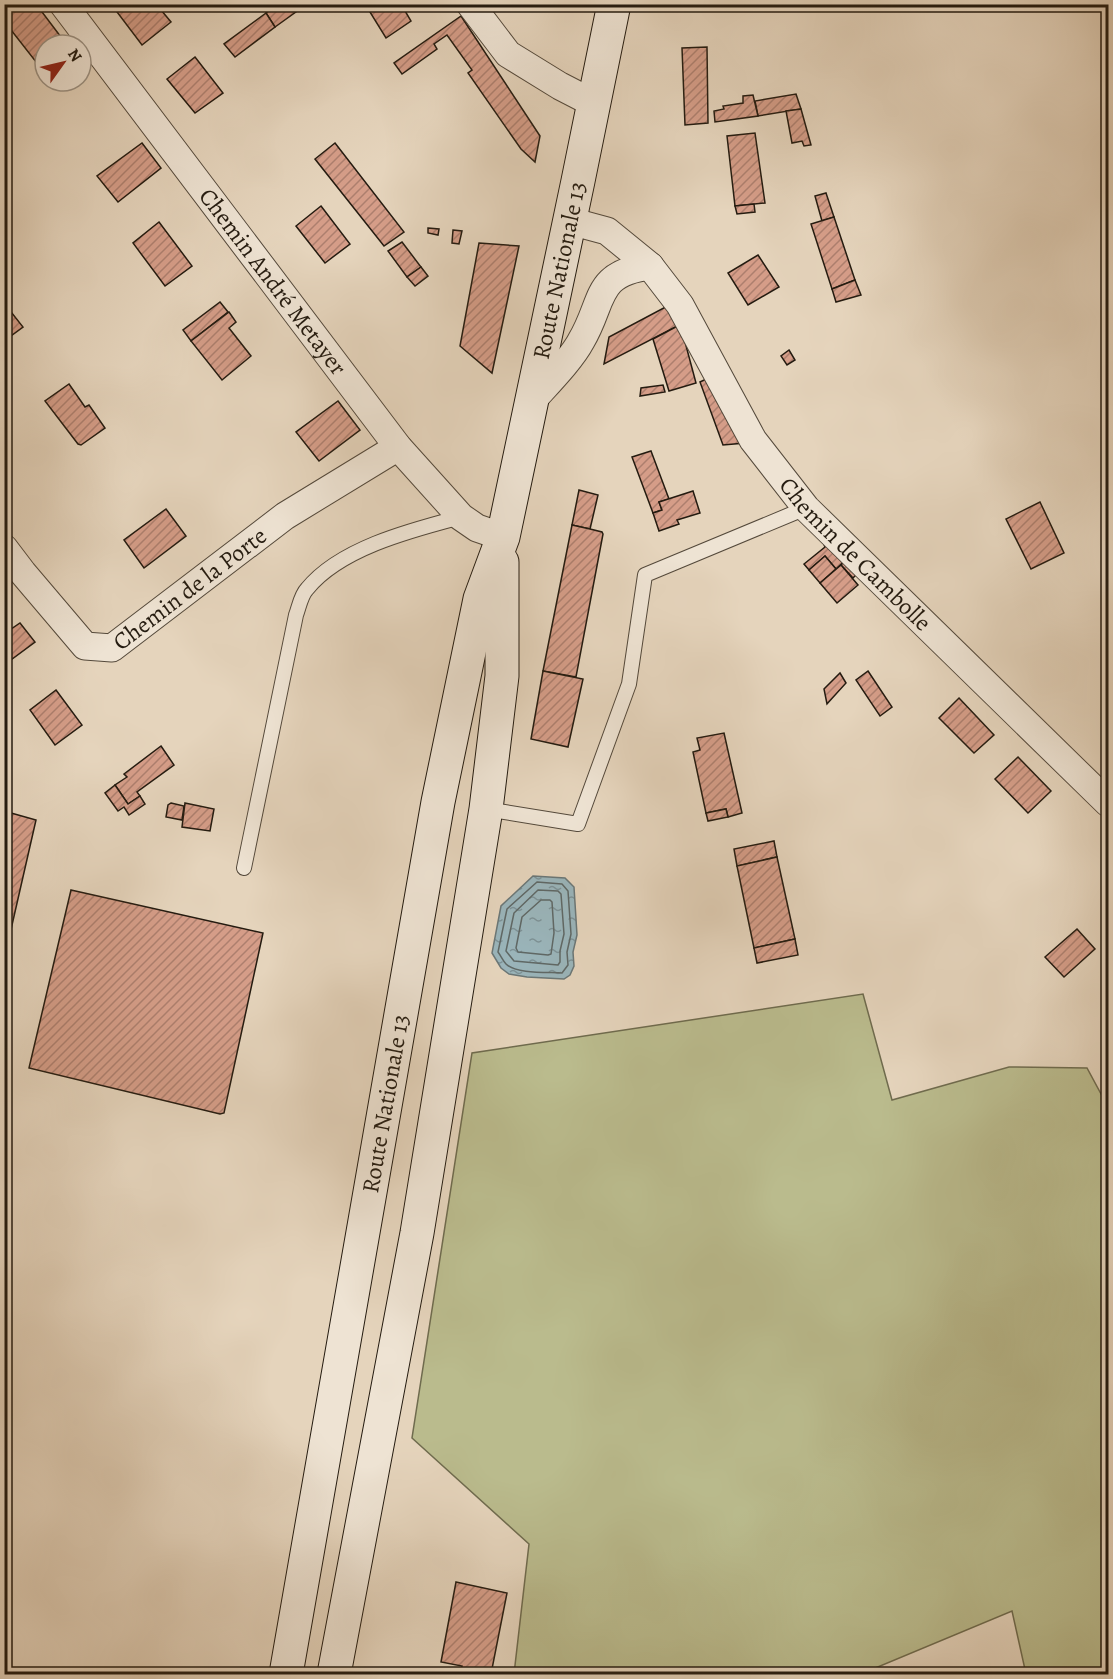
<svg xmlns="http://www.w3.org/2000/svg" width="1113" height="1679" viewBox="0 0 1113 1679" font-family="Alegreya,serif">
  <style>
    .green { fill: #babb8d; stroke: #6f6b4e; stroke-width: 1.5 }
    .water { fill: url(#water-ripples); stroke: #6b7777; stroke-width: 1.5 }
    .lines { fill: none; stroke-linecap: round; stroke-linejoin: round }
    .shore { stroke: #5f6866; stroke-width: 1.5 }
    .building { fill: url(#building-hatch); stroke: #241b10; stroke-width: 1.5 }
    .service-casing { stroke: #54493b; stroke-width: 16 }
    .minor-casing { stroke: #54493b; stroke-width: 29 }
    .secondary-casing { stroke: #241b10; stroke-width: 35 }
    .path { stroke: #241b10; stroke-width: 4; stroke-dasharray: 4.5 3; stroke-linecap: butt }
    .service { stroke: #eee3d3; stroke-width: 14 }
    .minor { stroke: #eee3d3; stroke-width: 27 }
    .secondary { stroke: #eee3d3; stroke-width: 33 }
    .labels { text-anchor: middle; stroke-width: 6; stroke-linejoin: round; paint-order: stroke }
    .street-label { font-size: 24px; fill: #241b10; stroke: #eee3d3 }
  </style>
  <defs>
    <pattern id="water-ripples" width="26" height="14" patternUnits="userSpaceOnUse" patternTransform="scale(1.5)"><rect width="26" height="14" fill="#9ab5bb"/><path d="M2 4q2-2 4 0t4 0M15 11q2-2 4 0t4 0" fill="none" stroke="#7d9297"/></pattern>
    <pattern id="building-hatch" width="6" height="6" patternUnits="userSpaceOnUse" patternTransform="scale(1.5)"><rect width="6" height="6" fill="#d59d88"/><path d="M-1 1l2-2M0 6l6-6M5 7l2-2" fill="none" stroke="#ad7f6e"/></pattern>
  </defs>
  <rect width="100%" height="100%" fill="#e5d4bc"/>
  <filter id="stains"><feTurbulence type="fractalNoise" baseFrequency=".00333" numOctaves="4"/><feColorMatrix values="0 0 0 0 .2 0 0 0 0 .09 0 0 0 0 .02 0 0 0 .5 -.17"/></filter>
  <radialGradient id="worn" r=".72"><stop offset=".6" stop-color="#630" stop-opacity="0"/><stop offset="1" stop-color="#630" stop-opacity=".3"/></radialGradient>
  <!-- green -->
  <polygon class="green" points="863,994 892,1100 1009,1067 1087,1068 1108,1107 1108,1674 1026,1674 1012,1611 861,1674 514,1674 529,1544 412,1438 472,1053"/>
  <!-- water -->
  <polygon class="water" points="533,876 565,878 574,887 577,935 573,952 574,966 570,975 564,979 527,977 509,974 501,968 492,953 501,906"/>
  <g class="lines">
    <!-- shore -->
    <g class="shore">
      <path d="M537 882 562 884 568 891 571 934 567 952 568 965 562 973C549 972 516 974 506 964 503 961 501 956 498 952L507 909Z"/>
      <polygon points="538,890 558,891 561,894 564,934 560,951 560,962 558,965 514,961 506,951 514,913"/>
      <polygon points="541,900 550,900 552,902 554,933 551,954 548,955 518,952 516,948 522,917"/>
    </g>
  </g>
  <!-- building -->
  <g class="building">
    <polygon points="9,4 36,4 67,45 45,45 45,63 40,67 4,21 4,8"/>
    <polygon points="111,4 156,4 171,22 142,45"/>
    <polygon points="277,4 307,4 275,27 266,13"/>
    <polygon points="365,4 401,4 411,21 386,38"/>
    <polygon points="266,13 275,27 235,57 224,44"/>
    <polygon points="461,16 540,136 535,162 521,149 468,73 472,70 447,35 434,44 437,49 402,74 394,63"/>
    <polygon points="707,47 708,123 685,125 682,48"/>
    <polygon points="195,57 223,93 195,113 167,79"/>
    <polygon points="796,94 801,109 758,116 755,101"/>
    <polygon points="753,95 758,116 715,122 714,111 724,109 723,106 743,103 743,96"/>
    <polygon points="801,109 811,145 804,146 802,141 792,143 786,111"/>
    <polygon points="755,133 765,203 735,206 727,136"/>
    <polygon points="142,143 161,168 118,202 97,176"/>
    <polygon points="335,143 404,232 384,246 315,159"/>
    <polygon points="826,193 834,217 822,221 815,196"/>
    <polygon points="754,204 755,212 737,214 735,206"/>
    <polygon points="321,206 350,244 325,263 296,226"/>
    <polygon points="834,217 855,280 832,289 811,224"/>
    <polygon points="159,222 192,266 165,286 133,243"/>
    <polygon points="428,228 439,229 438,235 428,233"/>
    <polygon points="453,230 462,231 459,244 452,243"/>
    <polygon points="402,242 421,267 407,277 388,251"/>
    <polygon points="479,243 519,246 492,373 460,346"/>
    <polygon points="758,255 779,287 748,305 728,273"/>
    <polygon points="421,267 428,276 415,286 407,277"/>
    <polygon points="855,280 861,295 836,302 832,289"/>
    <polygon points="220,302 228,312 191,341 183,330"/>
    <polygon points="675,302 687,321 604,364 609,337"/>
    <polygon points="4,303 23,327 4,341"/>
    <polygon points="229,312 236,322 229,328 251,356 222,380 191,341"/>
    <polygon points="687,321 685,342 696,383 669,391 653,339"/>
    <polygon points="789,350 795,360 787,365 781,356"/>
    <polygon points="717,374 745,443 723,445 700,382"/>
    <polygon points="69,384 85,407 89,405 105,428 81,445 78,444 45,401"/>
    <polygon points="663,385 665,392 640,396 641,388"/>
    <polygon points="338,401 360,430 319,461 296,432"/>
    <polygon points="651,451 669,499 659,502 662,510 653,513 632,457"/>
    <polygon points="579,490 598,495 590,529 572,525"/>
    <polygon points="693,491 700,513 677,520 679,524 659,531 653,513 662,510 659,502"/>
    <polygon points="1040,502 1064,553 1031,569 1006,519"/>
    <polygon points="166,509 186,536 144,568 124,540"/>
    <polygon points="572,525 590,529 602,532 603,534 576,677 543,671"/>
    <polygon points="823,542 852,554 836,569 825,556 809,570 804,564 825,547"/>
    <polygon points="852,554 863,568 853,578 841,565"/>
    <polygon points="825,556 836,569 820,583 809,570"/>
    <polygon points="841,565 858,585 837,603 820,583"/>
    <polygon points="20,623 35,642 4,665 4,634"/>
    <polygon points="543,671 583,679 568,747 531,739"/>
    <polygon points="868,671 892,707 880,716 856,680"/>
    <polygon points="840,673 846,683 827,704 824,689"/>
    <polygon points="56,690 82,725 55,745 30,710"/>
    <polygon points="959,698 994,735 974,753 939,718"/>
    <polygon points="724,733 742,813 728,817 726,809 706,813 693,752 700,750 697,738"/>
    <polygon points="161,746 174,765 137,792 140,796 128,804 115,785 127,777 124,774"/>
    <polygon points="1018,757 1051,791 1028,813 995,779"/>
    <polygon points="115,785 128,804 140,796 145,804 129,815 124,807 118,811 105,793"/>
    <polygon points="171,803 184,806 182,820 166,817 168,805"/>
    <polygon points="185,803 214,809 210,831 182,827"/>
    <polygon points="726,809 728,817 708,821 706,813"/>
    <polygon points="4,811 36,820 4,960"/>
    <polygon points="774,841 777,857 737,866 734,849"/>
    <polygon points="777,857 795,939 754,948 737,866"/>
    <polygon points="71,890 263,933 224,1113 220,1114 29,1068"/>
    <polygon points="1077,929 1095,949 1064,977 1045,957"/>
    <polygon points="795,939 798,955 757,963 754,948"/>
    <polygon points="456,1582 507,1593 491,1674 460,1674 462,1666 441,1662"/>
  </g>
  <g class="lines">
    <!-- service casing -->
    <g class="service-casing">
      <g id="service">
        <polyline points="486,809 578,824 629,684 645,575 806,508"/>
        <path d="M244 868 296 615C299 607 301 595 307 589 340 548 412 530 461 517"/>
      </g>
    </g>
    <!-- minor casing -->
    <g class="minor-casing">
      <g id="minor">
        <path id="s1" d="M63 4 398 447 461 517 477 528 503 537"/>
        <polyline points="470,4 508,54 560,86 593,103"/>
        <path id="s2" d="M570 221 607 231 650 266 680 305 753 440 806 508 1108 803"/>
        <path d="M531 402C546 385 571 360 581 341 605 301 593 274 650 266"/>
        <path id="s3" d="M4 548 23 573 85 646 112 648 285 516 398 447"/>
      </g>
    </g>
    <!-- secondary casing -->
    <g class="secondary-casing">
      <g id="secondary">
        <path id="s4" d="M286 1674 438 802 480 599 503 537 578 181 614 4"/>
        <polyline points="334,1674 417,1233 486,809 502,676 502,562"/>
      </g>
    </g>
    <!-- path -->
    <polyline class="path" points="509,10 532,4"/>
    <!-- service -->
    <use href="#service" class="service"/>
    <!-- minor -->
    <use href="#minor" class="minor"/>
    <!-- secondary -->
    <use href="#secondary" class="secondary"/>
  </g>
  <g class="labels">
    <!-- street labels -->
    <g class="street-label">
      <text dy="8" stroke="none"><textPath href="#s4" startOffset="1431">Route Nationale 13</textPath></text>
      <text dy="8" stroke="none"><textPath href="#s1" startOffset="348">Chemin André Metayer</textPath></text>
      <text dy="8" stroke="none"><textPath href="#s2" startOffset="450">Chemin de Cambolle</textPath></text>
      <text dy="8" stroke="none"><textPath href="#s3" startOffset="252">Chemin de la Porte</textPath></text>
      <text dy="8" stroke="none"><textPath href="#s4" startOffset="579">Route Nationale 13</textPath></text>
    </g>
  </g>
  <!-- margin -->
  <rect width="1113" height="1679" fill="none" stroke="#e5d4bc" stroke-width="24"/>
  <rect x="6" y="6" width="1101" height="1667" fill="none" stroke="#241b10" stroke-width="3"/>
  <rect x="12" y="12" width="1089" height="1655" fill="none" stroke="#241b10" stroke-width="1.5"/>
  <!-- north arrow -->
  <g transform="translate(63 63) rotate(56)"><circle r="28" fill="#eee3d3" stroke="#9d9385" stroke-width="1.5"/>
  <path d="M0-4.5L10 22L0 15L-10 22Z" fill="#8f2418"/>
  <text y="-9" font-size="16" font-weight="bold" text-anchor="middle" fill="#241b10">N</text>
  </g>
  <rect width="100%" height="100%" filter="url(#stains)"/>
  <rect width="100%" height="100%" fill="url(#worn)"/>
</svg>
